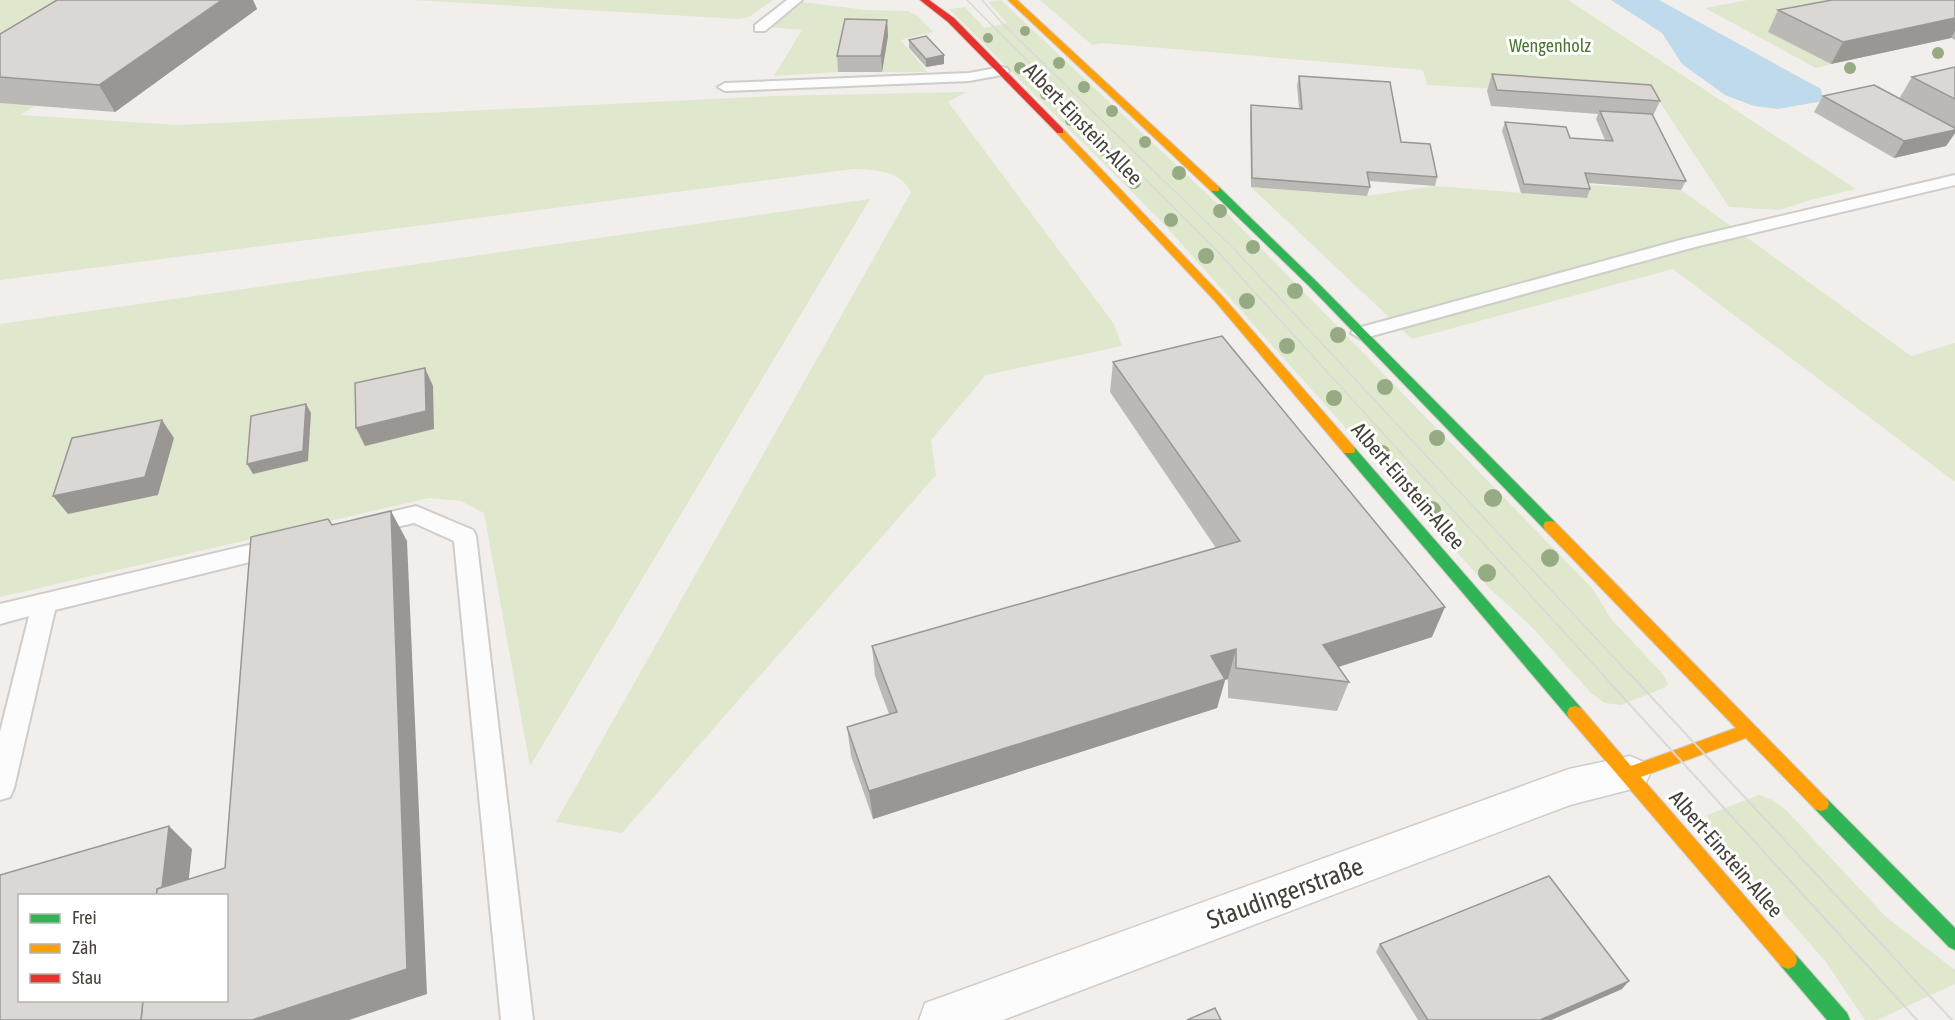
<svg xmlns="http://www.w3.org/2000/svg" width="1955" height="1020" viewBox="0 0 1955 1020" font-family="'Asap Condensed',sans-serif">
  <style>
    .green { fill: #dfe8cd }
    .water { fill: #bfdbeb }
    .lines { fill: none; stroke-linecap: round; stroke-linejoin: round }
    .lane-casing { stroke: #cfccc9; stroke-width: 4 }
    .street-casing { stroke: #cfccc9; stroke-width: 3 }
    .fast-casing { stroke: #cfcbc2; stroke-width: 2 }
    .slow-casing { stroke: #cfcbc2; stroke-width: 2 }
    .jam-casing { stroke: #cfcbc2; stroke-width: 2 }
    .lane { fill: #fdfcfc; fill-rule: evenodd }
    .street { fill: #fdfcfc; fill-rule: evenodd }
    .fast { fill: #30b455; fill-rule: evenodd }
    .slow { fill: #ff9f0a; fill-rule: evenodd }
    .jam { fill: #e5322d; fill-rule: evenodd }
    .tram-far1 { stroke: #d9d9d8; stroke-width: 1.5 }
    .tram { stroke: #d9d9d8; stroke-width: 2 }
    .tree { fill: #96ab84 }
    .wall { fill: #bbb9b6 }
    .shaded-wall { fill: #999694 }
    .building { fill: #dad7d4; stroke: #999694; stroke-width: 1.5 }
    .labels { text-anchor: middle; stroke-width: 6; stroke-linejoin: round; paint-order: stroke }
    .far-park-label { font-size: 18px; fill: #4c742f; stroke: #fff }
    .street-label { font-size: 21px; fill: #464038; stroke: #fff }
    .near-street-label { font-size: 26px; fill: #464038; stroke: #fff }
  </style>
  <rect width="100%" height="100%" fill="#f1eeeb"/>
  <!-- green -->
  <g class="green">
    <path d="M0 0H188L21 115 177 125 773 96 966 92 948 102 1114 324 1122 346 986 375 931 440 936 475 622 833 556 822 911 192C900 170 875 170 853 169L0 280Z"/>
    <polygon points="414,0 773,0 749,17 739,19"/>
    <polygon points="1001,0 1224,210 1593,589 1611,619 1663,674 1668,684 1666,687 1621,705 1605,703 1591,693 1531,626 1488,587 1161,221 949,9 965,7 984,28 1007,23 988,2"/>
    <polygon points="1040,0 1568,0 1856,189 1814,199 1779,210 1729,207 1657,98 1427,85 1423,70 1102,43 1092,45"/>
    <polygon points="1748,0 1931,0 1769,32 1831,64 1816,68 1705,8"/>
    <polygon points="801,2 866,10 908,11 919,17 933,32 901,40 927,72 882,72 888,36 847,36 838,72 774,76 802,30 770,27"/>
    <polygon points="1590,185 1681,190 1911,356 1955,343 1955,482 1673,269 1412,339 1251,187 1367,196 1435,186 1586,198"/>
    <polygon points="870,199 530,766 484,513 461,501 429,498 0,597 0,324"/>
    <polygon points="1759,795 1771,799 1786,810 1886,917 1955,970 1955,984 1877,1020 1865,1020 1826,962 1716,836 1707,815"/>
  </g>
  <!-- water -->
  <polygon class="water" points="1611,0 1659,0 1821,89 1823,101 1778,109 1754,106 1725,95 1682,64 1662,33"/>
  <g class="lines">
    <!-- lane casing -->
    <g class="lane-casing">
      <g id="lane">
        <polygon points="787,0 802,0 765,31 755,31 755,25"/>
        <polygon points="1002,67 1007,68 1009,71 1007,74 969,81 725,91 718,87 725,83 969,73"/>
        <polygon points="1955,175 1955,185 1695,247 1361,339 1351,333 1354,329 1684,239"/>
        <polygon points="416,506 473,530 476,536 533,1020 501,1020 454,541 414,523 365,534 357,532 354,526 357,520"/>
        <polygon points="278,538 286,541 290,547 286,553 55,610 14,788 10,797 0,800 0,732 29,616 0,624 0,604"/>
      </g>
    </g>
    <!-- street casing -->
    <g class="street-casing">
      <polygon id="street" points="1630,756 1644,762 1650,774 1644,786 1570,805 1003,1020 919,1020 925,1003 942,997 1569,769"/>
    </g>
    <!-- fast casing -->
    <g class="fast-casing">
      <g id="fast">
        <polygon points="1215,186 1219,187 1318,283 1555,522 1557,526 1555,530 1545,530 1310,287 1211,191 1210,189"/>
        <polygon points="1349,446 1354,447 1581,708 1583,713 1581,718 1575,720 1569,718 1344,453 1343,450 1344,447"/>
        <polygon points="1821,797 1827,799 1955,928 1955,950 1949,947 1815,809 1813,804 1815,799"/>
        <polygon points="1788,951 1795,954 1847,1013 1850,1020 1827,1020 1781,966 1779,960 1781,954"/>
      </g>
    </g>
    <!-- slow casing -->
    <g class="slow-casing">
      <g id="slow">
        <polygon points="1008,0 1017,0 1219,187 1219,191 1211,191"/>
        <polygon points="1057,129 1063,129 1223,297 1354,447 1355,450 1354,453 1344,453 1215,301 1057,133"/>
        <polygon points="1550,521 1555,522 1827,799 1829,804 1827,809 1821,811 1815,809 1746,738 1641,777 1795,954 1797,960 1795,966 1788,969 1781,966 1569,718 1567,713 1569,708 1575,706 1581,708 1631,766 1736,728 1545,530 1543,526 1545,522"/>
      </g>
    </g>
    <!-- jam casing -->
    <g class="jam-casing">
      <polygon id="jam" points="920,0 929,0 954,18 1063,129 1063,133 1057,133 948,22"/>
    </g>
    <!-- lane -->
    <use href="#lane" class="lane"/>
    <!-- street -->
    <use href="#street" class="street"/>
    <!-- fast -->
    <use href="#fast" class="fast"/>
    <!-- slow -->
    <use href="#slow" class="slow"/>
    <!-- jam -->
    <use href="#jam" class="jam"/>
    <!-- tram-far1 -->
    <g class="tram-far1">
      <polyline points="967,0 1219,253 1604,676"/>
      <polyline points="982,0 1003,24 1235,250 1631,676"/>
    </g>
    <!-- tram -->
    <g class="tram">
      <polyline points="1602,674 1917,1020"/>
      <polyline points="1630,674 1952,1020"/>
    </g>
  </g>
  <!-- trees -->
  <g class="tree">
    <circle cx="1025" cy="31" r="5"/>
    <circle cx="988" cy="38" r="5"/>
    <circle cx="1938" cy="53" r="6"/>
    <circle cx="1059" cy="63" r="6"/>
    <circle cx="1020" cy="68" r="6"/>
    <circle cx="1850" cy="68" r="6"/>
    <circle cx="1084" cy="87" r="6"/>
    <circle cx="1046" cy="94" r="6"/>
    <circle cx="1112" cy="111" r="6"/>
    <circle cx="1071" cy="120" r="6"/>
    <circle cx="1145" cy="142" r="6"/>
    <circle cx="1103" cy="150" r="6"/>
    <circle cx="1179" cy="173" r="7"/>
    <circle cx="1134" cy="182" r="7"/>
    <circle cx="1220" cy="211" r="7"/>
    <circle cx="1171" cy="220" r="7"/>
    <circle cx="1253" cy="247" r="7"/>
    <circle cx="1206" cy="256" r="8"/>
    <circle cx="1295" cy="291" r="8"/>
    <circle cx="1247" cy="301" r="8"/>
    <circle cx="1338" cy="335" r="8"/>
    <circle cx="1287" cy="346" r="8"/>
    <circle cx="1385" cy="387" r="8"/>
    <circle cx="1334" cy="398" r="8"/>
    <circle cx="1437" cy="438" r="8"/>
    <circle cx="1382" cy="453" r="8"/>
    <circle cx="1493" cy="498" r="9"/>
    <circle cx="1432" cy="510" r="9"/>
    <circle cx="1550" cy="558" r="9"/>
    <circle cx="1487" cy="573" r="9"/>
  </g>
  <!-- wall -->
  <g class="wall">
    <polygon points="57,0 253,0 257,9 115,112 0,103 0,34"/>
    <polygon points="1955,0 1955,40 1951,38 1831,64 1768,32 1778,10"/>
    <polygon points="887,20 888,36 882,72 838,72 837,56"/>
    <polygon points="909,40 944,64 926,67 909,48"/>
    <polygon points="1955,67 1955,133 1946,146 1894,158 1814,112 1823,96 1899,99 1912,77"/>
    <polygon points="1492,74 1660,101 1653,116 1686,181 1681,190 1588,183 1590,189 1587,198 1521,193 1502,131 1505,122 1570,138 1605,140 1596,119 1598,114 1491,106 1487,91"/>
    <polygon points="1299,76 1401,142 1437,177 1435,186 1369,181 1370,187 1367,196 1251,187 1250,114 1251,105 1299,109 1297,85"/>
    <polygon points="1113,362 1432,637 1338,667 1349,682 1337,711 1228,698 1228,679 1225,680 1217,708 873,819 851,756 847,727 889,714 875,676 872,646 1216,548 1110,392"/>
    <polygon points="1380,944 1622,989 1551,1020 1418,1020 1376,952"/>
  </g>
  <!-- shaded-wall -->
  <g class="shaded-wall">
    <polygon points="222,0 253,0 257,9 115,112 99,85"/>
    <polygon points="1955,18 1955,31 1951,38 1831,64 1843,42"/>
    <polygon points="887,20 888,36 882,72 881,56"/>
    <polygon points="944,55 944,64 926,67 926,59"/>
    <polygon points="1955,130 1955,133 1946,146 1894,158 1904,141"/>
    <polygon points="425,368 433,386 434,429 365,446 356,428"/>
    <polygon points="306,404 311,413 308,461 253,474 247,464"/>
    <polygon points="162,420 174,438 158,495 68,514 53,496"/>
    <polygon points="391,511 407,541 427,994 349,1020 252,1020"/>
    <polygon points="1445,607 1432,637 1313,675 1323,645"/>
    <polygon points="1236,649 1228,679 1225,680 1217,708 873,819 869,791 1211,656"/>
    <polygon points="169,826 192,849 187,896 161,896"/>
    <polygon points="1629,981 1622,989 1551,1020 1540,1020"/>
  </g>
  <!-- building -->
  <g class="building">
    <polygon points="57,0 222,0 99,85 0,77 0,34"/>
    <polygon points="1832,0 1955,0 1955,18 1843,42 1778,10"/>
    <polygon points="845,19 887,20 881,56 837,56"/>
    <polygon points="926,36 944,55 926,59 909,40"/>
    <polygon points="1955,67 1955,99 1912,77"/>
    <polygon points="1492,74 1651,85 1660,101 1497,90"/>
    <polygon points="1299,76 1390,82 1401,142 1430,144 1437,177 1367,172 1370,187 1252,178 1251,105 1302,109"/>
    <polygon points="1874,85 1955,128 1955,130 1904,141 1823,96"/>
    <polygon points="1600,111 1652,114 1686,181 1585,173 1590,189 1524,184 1505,122 1566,127 1570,138 1613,141"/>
    <polygon points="1222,336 1445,607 1323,645 1349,682 1236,668 1236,649 1211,656 1225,679 869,791 847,727 897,712 872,646 1240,541 1113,362"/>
    <polygon points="425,368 426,411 356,428 355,383"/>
    <polygon points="306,404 303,451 247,464 251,416"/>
    <polygon points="162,420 145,477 53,496 72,438"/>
    <polygon points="391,511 407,969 252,1020 141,1020 143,1000 226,1000 226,896 156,896 157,889 225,868 251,537 328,519 332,525"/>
    <polygon points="169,826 162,887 157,889 156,896 20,896 20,1000 143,1000 141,1020 0,1020 0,875"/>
    <polygon points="1549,876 1629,981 1540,1020 1428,1020 1380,944"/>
    <polygon points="1215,1008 1221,1020 1187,1020"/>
  </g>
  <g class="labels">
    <!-- far-park labels -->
    <g class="far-park-label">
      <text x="1550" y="52">Wengenholz</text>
    </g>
    <!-- street labels -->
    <g class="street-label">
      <text transform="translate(1083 124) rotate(46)" y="7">Albert-Einstein-Allee</text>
      <text transform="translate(1408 486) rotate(49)" y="7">Albert-Einstein-Allee</text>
      <text transform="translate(1726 854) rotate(49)" y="7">Albert-Einstein-Allee</text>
    </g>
    <!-- near-street labels -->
    <g class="near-street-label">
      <text transform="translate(1285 893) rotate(-20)" y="9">Staudingerstraße</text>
    </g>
  </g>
  <!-- legend -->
  <rect x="18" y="894" width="210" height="108" fill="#ffffff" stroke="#b5b3af" stroke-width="1.5"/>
  <rect x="30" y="914" width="30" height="9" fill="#30b455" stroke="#b5b3af" stroke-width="1.5"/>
  <text x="72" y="924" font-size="18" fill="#464038">Frei</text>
  <rect x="30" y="944" width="30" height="9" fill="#ff9f0a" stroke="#b5b3af" stroke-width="1.5"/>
  <text x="72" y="954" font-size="18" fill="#464038">Zäh</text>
  <rect x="30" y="974" width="30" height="9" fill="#e5322d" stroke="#b5b3af" stroke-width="1.5"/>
  <text x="72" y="984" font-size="18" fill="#464038">Stau</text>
</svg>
